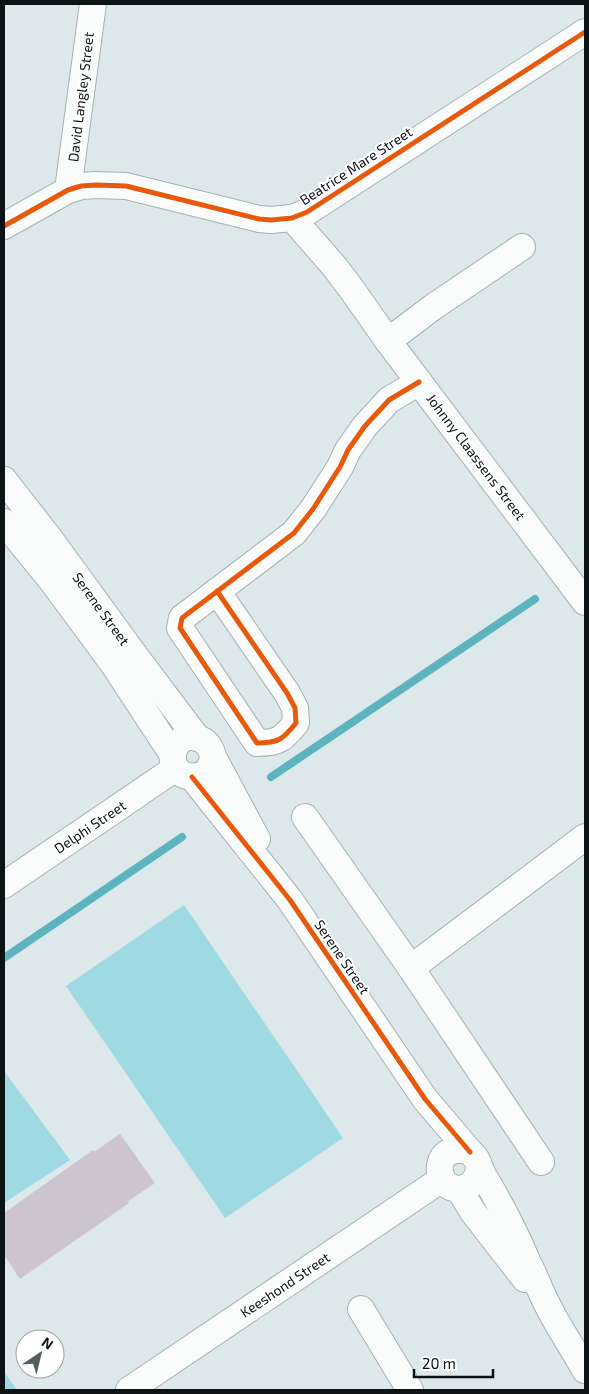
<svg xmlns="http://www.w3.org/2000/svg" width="589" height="1394" viewBox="0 0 589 1394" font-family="'Exo 2',sans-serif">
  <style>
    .green { fill: #9fd9e1 }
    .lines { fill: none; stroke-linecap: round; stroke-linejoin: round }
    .stream { stroke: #5db4bf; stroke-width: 8 }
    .building { fill: #ccc4cf }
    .minor-casing { stroke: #a8b1b2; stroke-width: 28 }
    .minor { stroke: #fafcfc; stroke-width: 26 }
    .cycleway-casing { stroke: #fff; stroke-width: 8 }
    .cycleway { stroke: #e8590c; stroke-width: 5 }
    .labels { text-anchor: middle; stroke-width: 4; stroke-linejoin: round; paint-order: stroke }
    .street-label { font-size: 14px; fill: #0c1314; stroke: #fff }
  </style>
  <rect width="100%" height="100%" fill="#dce8e9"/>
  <!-- green -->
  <g class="green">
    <polygon points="184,905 343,1138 225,1218 66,986"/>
    <polygon points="4,1071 70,1160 4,1203"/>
    <polygon points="4,1372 17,1390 4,1390"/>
  </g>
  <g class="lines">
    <!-- stream -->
    <g class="stream">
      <polyline points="271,777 535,599"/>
      <polyline points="4,958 182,837"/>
    </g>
  </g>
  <!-- building -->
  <polygon class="building" points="120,1134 155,1183 127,1202 129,1203 20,1279 4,1255 4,1213 93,1150 94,1152"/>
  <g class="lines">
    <!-- minor casing -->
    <g class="minor-casing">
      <g id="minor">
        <polyline points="68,190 93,4"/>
        <polyline points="292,218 334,266 350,287 388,341 585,602"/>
        <polyline points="4,226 68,190 81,186 96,185 126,186 259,219 271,220 292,218 307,212 585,32"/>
        <polyline points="388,341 433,307 522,247"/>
        <polyline points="4,480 50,539 133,653 197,738"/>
        <polyline points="4,522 52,581 114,665 173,755"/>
        <path d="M217 591 287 693 295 708 296 723C283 739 279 743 257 743L180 628 182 618 294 533 313 509 340 467 348 450 365 426 389 400 419 382"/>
        <path d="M213 757C210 786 169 781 173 754 177 730 209 732 213 757L257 839"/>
        <polyline points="192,777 290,900 425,1099 470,1152"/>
        <polyline points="305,817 411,968 585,837"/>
        <polyline points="4,885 176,768"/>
        <polyline points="411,968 541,1162"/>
        <path d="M479 1168C476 1195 443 1195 440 1172 439 1166 441 1159 445 1155 453 1148 465 1148 473 1155 479 1160 479 1168 483 1175 500 1203 515 1232 528 1263 535 1276 540 1291 547 1304 558 1327 573 1348 585 1370"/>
        <polyline points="459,1189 473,1212 525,1279"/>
        <polyline points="361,1309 410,1390"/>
        <polyline points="129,1390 442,1179"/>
      </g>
    </g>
    <!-- minor -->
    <use href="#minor" class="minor"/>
    <!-- cycleway casing -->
    <g class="cycleway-casing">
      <g id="cycleway">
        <polyline points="4,226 68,190 81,186 96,185 126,186 259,219 271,220 292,218 307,212 585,32"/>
        <path d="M217 591 287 693 295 708 296 723C283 739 279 743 257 743L180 628 182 618 294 533 313 509 340 467 348 450 365 426 389 400 419 382"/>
        <polyline points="192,777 290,900 425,1099 470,1152"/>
      </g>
    </g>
    <!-- cycleway -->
    <use href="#cycleway" class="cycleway"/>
  </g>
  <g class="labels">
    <!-- street labels -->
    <g class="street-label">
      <text transform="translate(81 97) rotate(-83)" y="5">David Langley Street</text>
      <text transform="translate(356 166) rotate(-33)" y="5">Beatrice Mare Street</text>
      <text transform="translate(476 457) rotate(53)" y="5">Johnny Claassens Street</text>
      <text transform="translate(101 609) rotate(54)" y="5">Serene Street</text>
      <text transform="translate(90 827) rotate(-34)" y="5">Delphi Street</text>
      <text transform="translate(342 957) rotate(56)" y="5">Serene Street</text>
      <text transform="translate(285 1285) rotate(-34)" y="5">Keeshond Street</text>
    </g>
  </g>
  <!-- border -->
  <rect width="589" height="1394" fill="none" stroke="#0c1314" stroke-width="10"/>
  <!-- north arrow -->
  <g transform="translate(40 1354) rotate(35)"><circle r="24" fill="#ffffff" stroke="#9ea1a1"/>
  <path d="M0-4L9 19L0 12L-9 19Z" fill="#555e5f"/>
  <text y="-8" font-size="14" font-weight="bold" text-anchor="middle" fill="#0c1314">N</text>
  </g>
  <!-- scale -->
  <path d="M414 1369v8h79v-8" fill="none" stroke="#0c1314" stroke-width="2.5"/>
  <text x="422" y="1369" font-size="15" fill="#0c1314" stroke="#ffffff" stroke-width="4" paint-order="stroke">20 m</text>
</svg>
